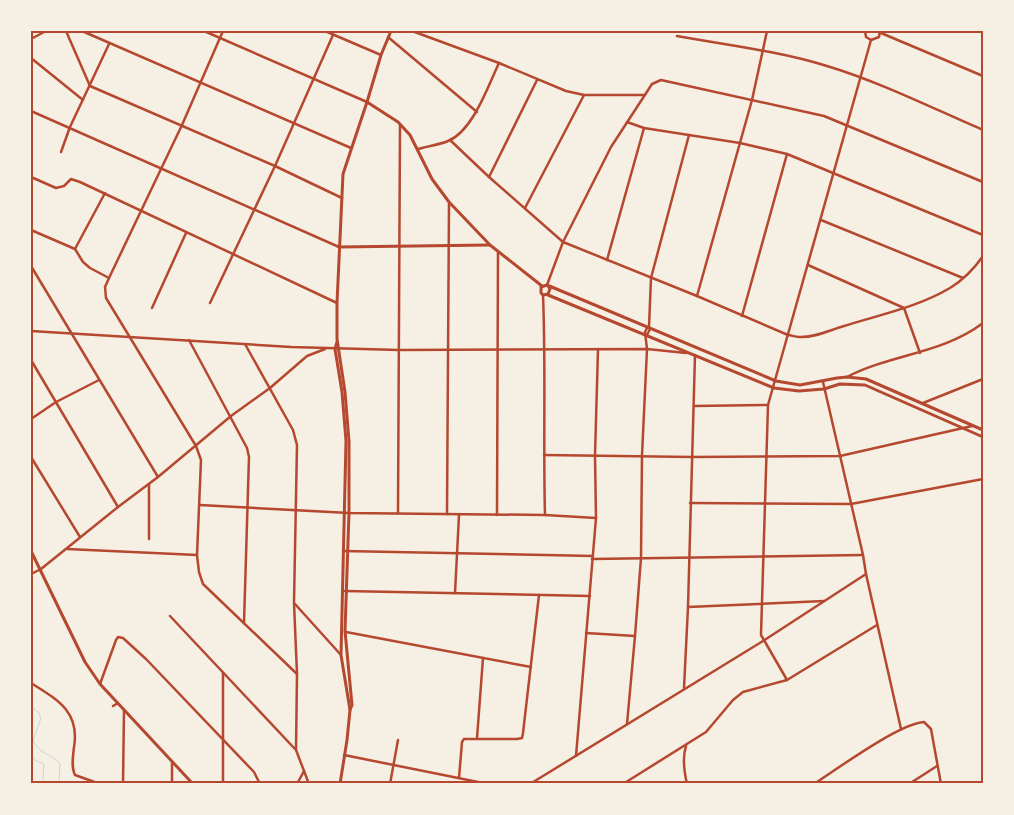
<svg xmlns="http://www.w3.org/2000/svg" width="1014" height="815" viewBox="0 0 1014 815" font-family="'Asap Condensed',sans-serif">
  <style>
    .lines { fill: none; stroke-linecap: round; stroke-linejoin: round }
    .stream { stroke: #c9d6d2; stroke-width: 1 }
    .minor { stroke: #b5482f; stroke-width: 2.5 }
    .tertiary { stroke: #b5482f; stroke-width: 3 }
    .neatline { fill: none; stroke: #b5482f; stroke-width: 2 }
  </style>
  <rect width="100%" height="100%" fill="#f6efe4"/>
  <g class="lines">
    <!-- stream -->
    <g class="stream">
      <path d="M31 706 38 712 41 718 33 741C42 756 51 753 60 764L59 784"/>
      <polyline points="31,755 35,760 44,764 43,780 41,784"/>
    </g>
    <!-- minor -->
    <g class="minor">
      <polyline points="66,31 90,86 275,166 342,198"/>
      <polyline points="82,31 351,148"/>
      <polyline points="204,31 367,102"/>
      <polyline points="223,31 182,125 109,278 105,287 106,298 196,446 201,460 197,555 199,572 203,584 297,674"/>
      <polyline points="325,31 381,55"/>
      <polyline points="412,31 499,63 566,91 584,95 645,95"/>
      <polyline points="865,31 866,37 871,40"/>
      <polyline points="881,33 983,76"/>
      <path d="M677 36C727 45 778 51 827 66 880 82 932 108 983 130"/>
      <polyline points="388,37 477,112"/>
      <polyline points="31,39 46,31"/>
      <polyline points="871,40 879,37 880,31"/>
      <polyline points="31,58 83,100"/>
      <polyline points="31,111 339,247"/>
      <polyline points="627,122 644,128 740,143 787,154 983,235"/>
      <path d="M450 140 489 177 563 242 697 296 788 335C791 335 795 337 799 337 814 338 830 330 844 326 879 315 918 307 950 288 963 280 974 269 983 256"/>
      <path d="M418 149C427 146 439 145 448 141 473 131 488 86 499 63"/>
      <polyline points="61,152 70,127 109,44"/>
      <polyline points="31,177 56,188 64,186 71,179 80,182 337,303"/>
      <polyline points="489,177 537,80"/>
      <polyline points="525,208 584,95"/>
      <polyline points="821,220 963,278"/>
      <polyline points="31,230 75,249 83,262 90,268 109,278"/>
      <polyline points="75,249 105,193"/>
      <polyline points="607,260 644,128"/>
      <polyline points="808,265 904,308 920,353"/>
      <polyline points="31,266 158,477"/>
      <polyline points="547,285 563,242 611,147 652,84 661,80 824,116 983,182"/>
      <path d="M543 295C546 368 543 442 545 515"/>
      <polyline points="697,296 752,100 767,31"/>
      <polyline points="210,303 275,166 333,35"/>
      <polyline points="152,308 186,233"/>
      <polyline points="742,316 787,154"/>
      <polyline points="31,331 291,347 399,350 647,349 686,353"/>
      <polyline points="647,335 650,329 649,327 651,278 689,135"/>
      <polyline points="189,340 247,448 249,457 244,623"/>
      <polyline points="245,344 293,430 297,445 294,603 297,674 296,750 309,784"/>
      <polyline points="31,360 118,507"/>
      <path d="M847 377C891 354 942 354 983 323"/>
      <polyline points="823,382 863,555 866,574 901,729"/>
      <polyline points="923,403 983,379"/>
      <polyline points="694,406 768,405"/>
      <polyline points="31,419 56,402 99,380"/>
      <polyline points="544,455 692,457 840,456 972,426"/>
      <polyline points="31,457 80,537"/>
      <polyline points="690,503 851,504 983,479"/>
      <polyline points="200,505 349,513 545,515 596,518"/>
      <polyline points="398,513 400,125"/>
      <polyline points="447,514 449,203"/>
      <polyline points="497,515 498,252"/>
      <polyline points="149,539 149,484"/>
      <polyline points="67,549 197,555"/>
      <polyline points="343,551 593,556"/>
      <polyline points="592,559 863,555"/>
      <polyline points="31,574 41,569 118,507 158,477 231,416 270,388 307,356 325,349"/>
      <polyline points="345,591 590,596"/>
      <polyline points="455,593 459,515"/>
      <polyline points="295,604 341,655"/>
      <polyline points="688,607 824,601"/>
      <polyline points="170,616 295,749"/>
      <polyline points="346,632 531,667"/>
      <polyline points="586,633 635,636"/>
      <polyline points="787,680 761,635 768,405 871,40"/>
      <path d="M31 683C58 700 80 712 74 747 73 756 71 767 75 775L100 784"/>
      <polyline points="100,684 116,640 118,637 123,638 146,659 254,772 260,784"/>
      <polyline points="684,688 688,607 695,355"/>
      <polyline points="113,706 118,703"/>
      <polyline points="627,724 635,636 641,558 642,455 647,349 645,332 647,328"/>
      <polyline points="477,738 483,658"/>
      <path d="M686 746C682 758 684 771 687 784"/>
      <polyline points="344,755 488,784"/>
      <polyline points="576,756 596,518 595,456 598,349"/>
      <polyline points="172,762 172,784"/>
      <polyline points="459,778 462,742 464,739 517,739 522,738 523,733 539,595"/>
      <polyline points="123,784 124,710"/>
      <polyline points="223,784 223,673"/>
      <polyline points="297,784 304,771"/>
      <polyline points="390,784 398,740"/>
      <polyline points="530,784 763,641 866,574"/>
      <polyline points="623,784 706,732 733,700 743,692 787,680 877,625"/>
      <path d="M814 784C837 769 900 723 924 722L931 729 941 784"/>
      <polyline points="909,784 937,766"/>
    </g>
    <!-- tertiary -->
    <g class="tertiary">
      <polyline points="367,102 398,122 410,135 432,179 449,202 490,245 542,286"/>
      <polyline points="339,247 489,245"/>
      <polyline points="548,286 550,289 548,294 543,295 541,293 541,287 547,285 776,381 800,385 837,378 847,377 866,379 983,430"/>
      <polyline points="548,295 774,388 799,391 824,389 840,384 865,385 983,437"/>
      <polyline points="337,342 335,349 342,392 346,441 341,655 350,710"/>
      <polyline points="31,551 85,662 100,684 193,784"/>
      <polyline points="340,784 347,740 350,710 352,705 345,631 349,513 349,441 345,392 337,339 337,303 343,174 367,102 381,55 391,31"/>
    </g>
  </g>
  <!-- border -->
  <rect width="1014" height="815" fill="none" stroke="#f6efe4" stroke-width="65"/>
  <rect x="32" y="32" width="950" height="750" class="neatline"/>
</svg>
